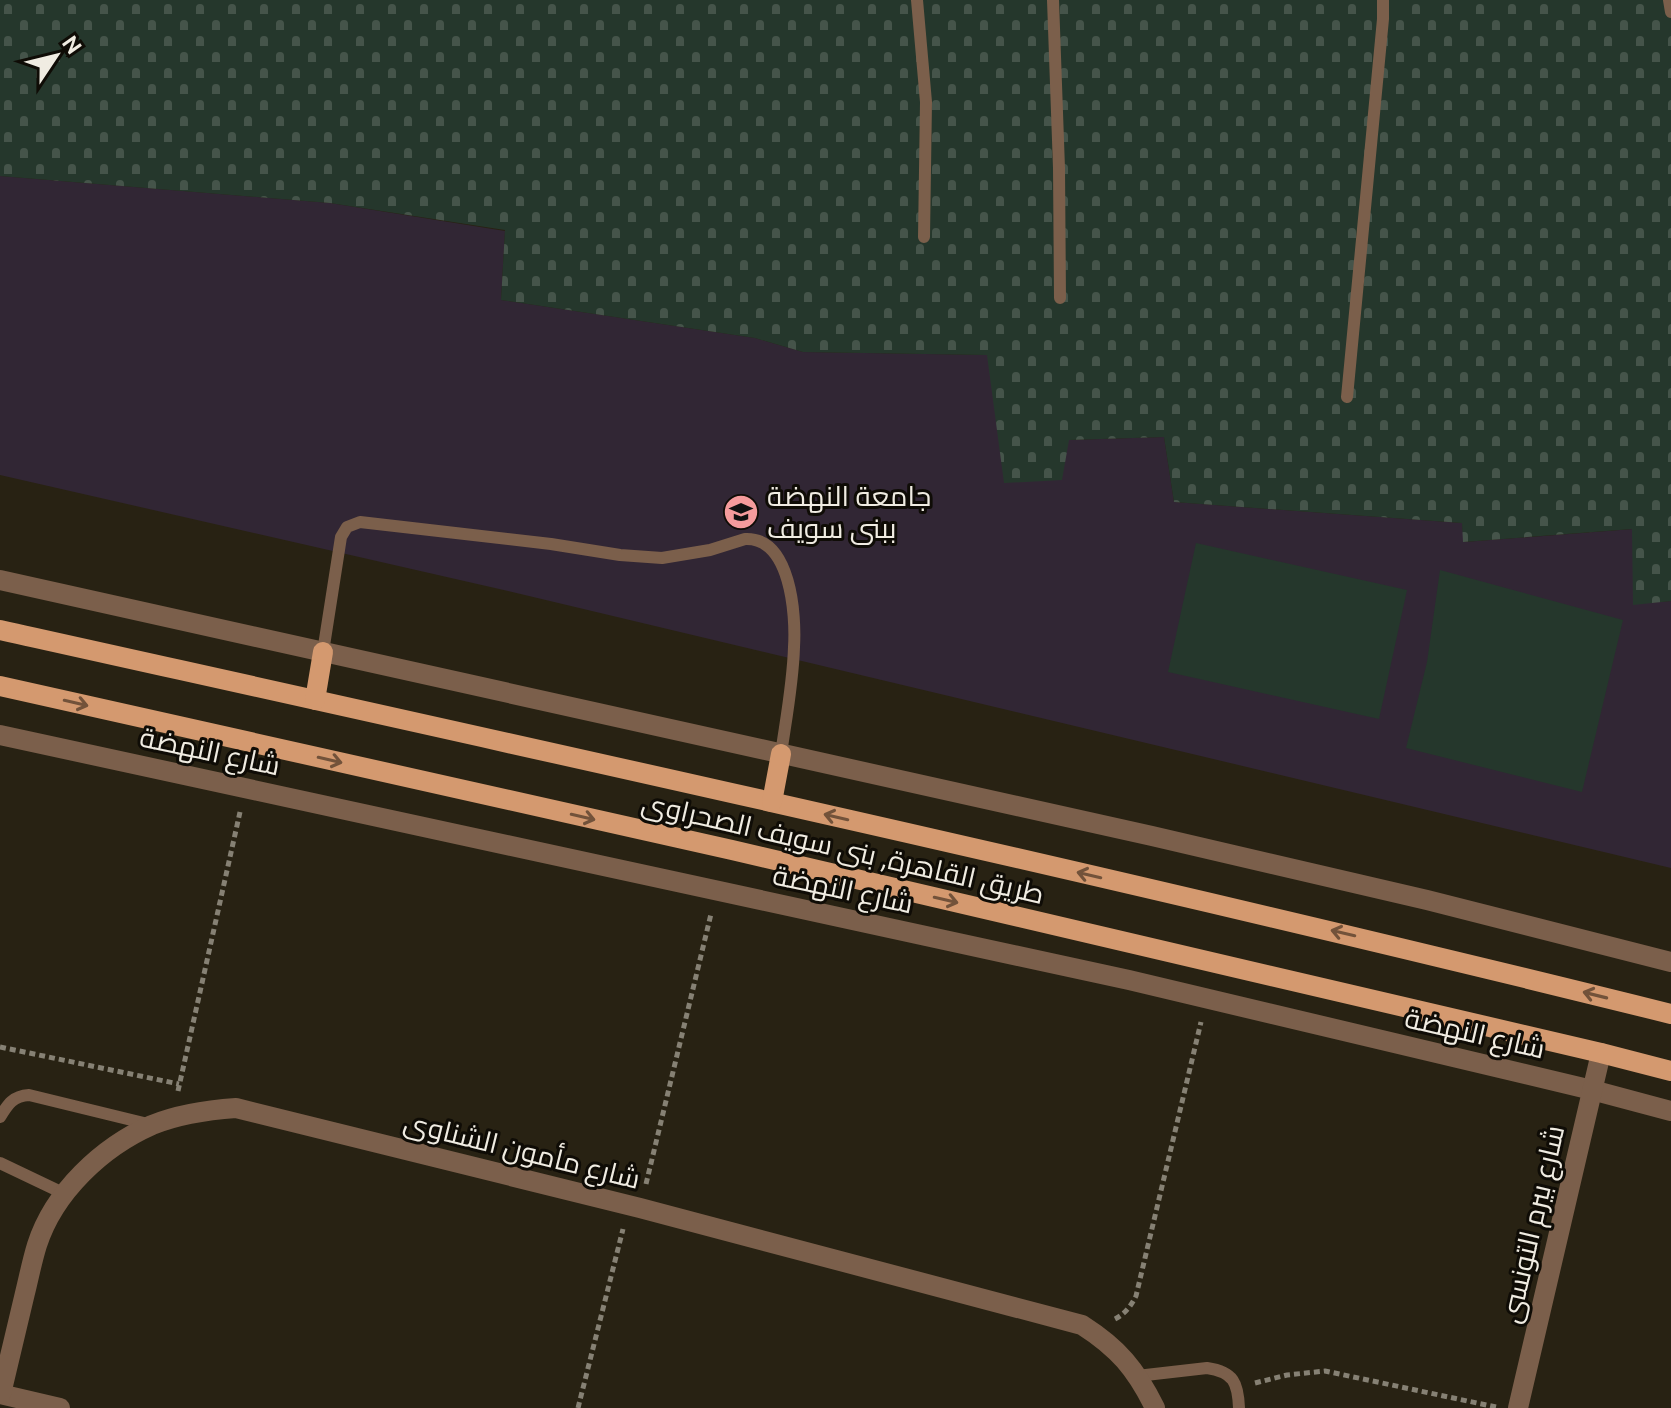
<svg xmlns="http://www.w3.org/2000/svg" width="1671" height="1408" viewBox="0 0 1671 1408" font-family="Ubuntu,Cairo,sans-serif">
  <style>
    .education { fill: #312634 }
    .cemetery { fill: url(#cemetery-stones) }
    .garden { fill: #25372c }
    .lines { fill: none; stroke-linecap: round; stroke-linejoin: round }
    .path { stroke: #868174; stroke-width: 5; stroke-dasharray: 6 4; stroke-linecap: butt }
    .service { stroke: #7b5f4b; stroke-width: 12 }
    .minor { stroke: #7b5f4b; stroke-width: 20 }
    .primary { stroke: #d4996f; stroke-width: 20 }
    .oneway { stroke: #72523a }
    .labels { text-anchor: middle; stroke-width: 6; stroke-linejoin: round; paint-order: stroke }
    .poi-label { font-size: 28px; fill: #f0ece2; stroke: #0f0c06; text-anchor: start }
    .street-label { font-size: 28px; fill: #f0ece2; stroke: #0f0c06 }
  </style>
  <defs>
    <pattern id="cemetery-stones" width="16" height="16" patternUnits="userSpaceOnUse" patternTransform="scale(2)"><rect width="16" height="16" fill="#25372c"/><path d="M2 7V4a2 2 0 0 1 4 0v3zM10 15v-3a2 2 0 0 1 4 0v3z" fill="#45544a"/></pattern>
  </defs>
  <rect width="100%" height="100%" fill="#282213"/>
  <!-- education -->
  <polygon class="education" points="0,176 330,203 505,231 501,300 755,338 803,352 987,355 1069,440 1164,437 1174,502 1462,523 1464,542 1633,529 1633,604 1671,601 1671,868 508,591 0,475"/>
  <!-- cemetery -->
  <polygon class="cemetery" points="0,0 1671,0 1671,601 1633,605 1632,529 1463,542 1462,523 1174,502 1164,437 1069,440 1062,480 1004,483 987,355 803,352 755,338 501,300 505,230 330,203 0,176"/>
  <!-- garden -->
  <g class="garden">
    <polygon points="1196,543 1407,590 1379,719 1168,672"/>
    <polygon points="1440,570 1623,620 1582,792 1406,748 1427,662"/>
  </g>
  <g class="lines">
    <!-- path -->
    <g class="path">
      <polyline points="0,1047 179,1084"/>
      <polyline points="178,1091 240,812"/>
      <polyline points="646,1184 711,914"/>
      <path d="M1115 1319C1125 1314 1131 1306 1136 1296L1201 1022"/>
      <polyline points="1255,1383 1287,1375 1325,1371 1496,1407"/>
      <polyline points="578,1408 623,1229"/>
    </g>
    <!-- service -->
    <g class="service">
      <polyline points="917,0 926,102 924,237"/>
      <polyline points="1053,0 1059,168 1060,298"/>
      <polyline points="1669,0 1671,12"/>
      <polyline points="1347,397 1383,19 1383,0"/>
      <path d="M323 652 341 537 347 527 360 522 551 544 620 555 662 558 710 550 745 539C791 537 796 615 794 647 793 683 786 719 781 754"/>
      <path d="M0 1117C8 1104 13 1096 29 1095L152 1125"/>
      <polyline points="0,1163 65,1194"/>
      <path d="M1137 1376 1207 1368C1234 1372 1238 1383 1239 1408"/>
    </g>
    <!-- minor -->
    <g class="minor">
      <polyline points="0,580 1152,836 1427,900 1671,962"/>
      <polyline points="0,735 1129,980 1592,1090 1671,1111"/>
      <polyline points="0,1394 60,1408"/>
      <path d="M1 1394C9 1360 17 1327 25 1293 29 1277 32 1261 37 1245 54 1192 102 1147 152 1125 179 1114 207 1110 236 1108L640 1208 1082 1325C1118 1348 1136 1369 1155 1408"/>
      <polyline points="1518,1408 1601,1053"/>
    </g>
    <!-- primary -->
    <g class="primary">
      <path d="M0 630C558 754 1116 876 1671 1014"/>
      <polyline points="0,686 732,850 1601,1053 1671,1071"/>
      <polyline points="315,700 323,652"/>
      <polyline points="772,802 781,754"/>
    </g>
  </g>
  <!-- one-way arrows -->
  <defs><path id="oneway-shaft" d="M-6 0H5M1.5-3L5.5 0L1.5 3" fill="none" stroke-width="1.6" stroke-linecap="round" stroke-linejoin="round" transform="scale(2)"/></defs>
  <g class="oneway">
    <use href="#oneway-shaft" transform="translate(76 703) rotate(13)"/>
    <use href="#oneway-shaft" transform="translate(330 760) rotate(13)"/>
    <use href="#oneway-shaft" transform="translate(583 817) rotate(13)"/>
    <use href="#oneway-shaft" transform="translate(836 817) rotate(-167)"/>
    <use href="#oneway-shaft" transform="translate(1089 875) rotate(-167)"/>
    <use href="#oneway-shaft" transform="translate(946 900) rotate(13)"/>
    <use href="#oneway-shaft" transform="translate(1343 933) rotate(-167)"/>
    <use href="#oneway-shaft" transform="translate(1595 995) rotate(-166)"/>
  </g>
  <!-- icons -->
  <defs>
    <g id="university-disc" transform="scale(1.8)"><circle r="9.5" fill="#f59b9c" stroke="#0f0c06"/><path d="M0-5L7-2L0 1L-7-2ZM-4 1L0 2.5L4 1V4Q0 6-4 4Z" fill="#111"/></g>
  </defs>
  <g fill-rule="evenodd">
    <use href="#university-disc" x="741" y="512"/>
  </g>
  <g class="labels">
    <!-- poi labels -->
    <g class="poi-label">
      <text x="767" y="506">جامعة النهضة<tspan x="767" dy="32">ببنى سويف</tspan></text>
    </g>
    <!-- street labels -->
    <g class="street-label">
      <text transform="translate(210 751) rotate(12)" y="10">شارع النهضة</text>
      <text transform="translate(843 848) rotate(13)" y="10">طريق القاهرة, بنى سويف الصحراوى</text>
      <text transform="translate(843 889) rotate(12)" y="10">شارع النهضة</text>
      <text transform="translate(1475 1033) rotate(13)" y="10">شارع النهضة</text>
      <text transform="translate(522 1150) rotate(14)" y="10">شارع مأمون الشناوى</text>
      <text transform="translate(1532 1224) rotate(-77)" y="10">شارع بيرم التونسى</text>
    </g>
  </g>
  <!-- north arrow -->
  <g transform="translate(56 56) rotate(55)" stroke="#0f0c06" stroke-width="6" paint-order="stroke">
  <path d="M0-6L14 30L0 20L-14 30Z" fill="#f0ece2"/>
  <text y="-12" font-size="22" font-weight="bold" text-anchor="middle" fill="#f0ece2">N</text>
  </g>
</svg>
